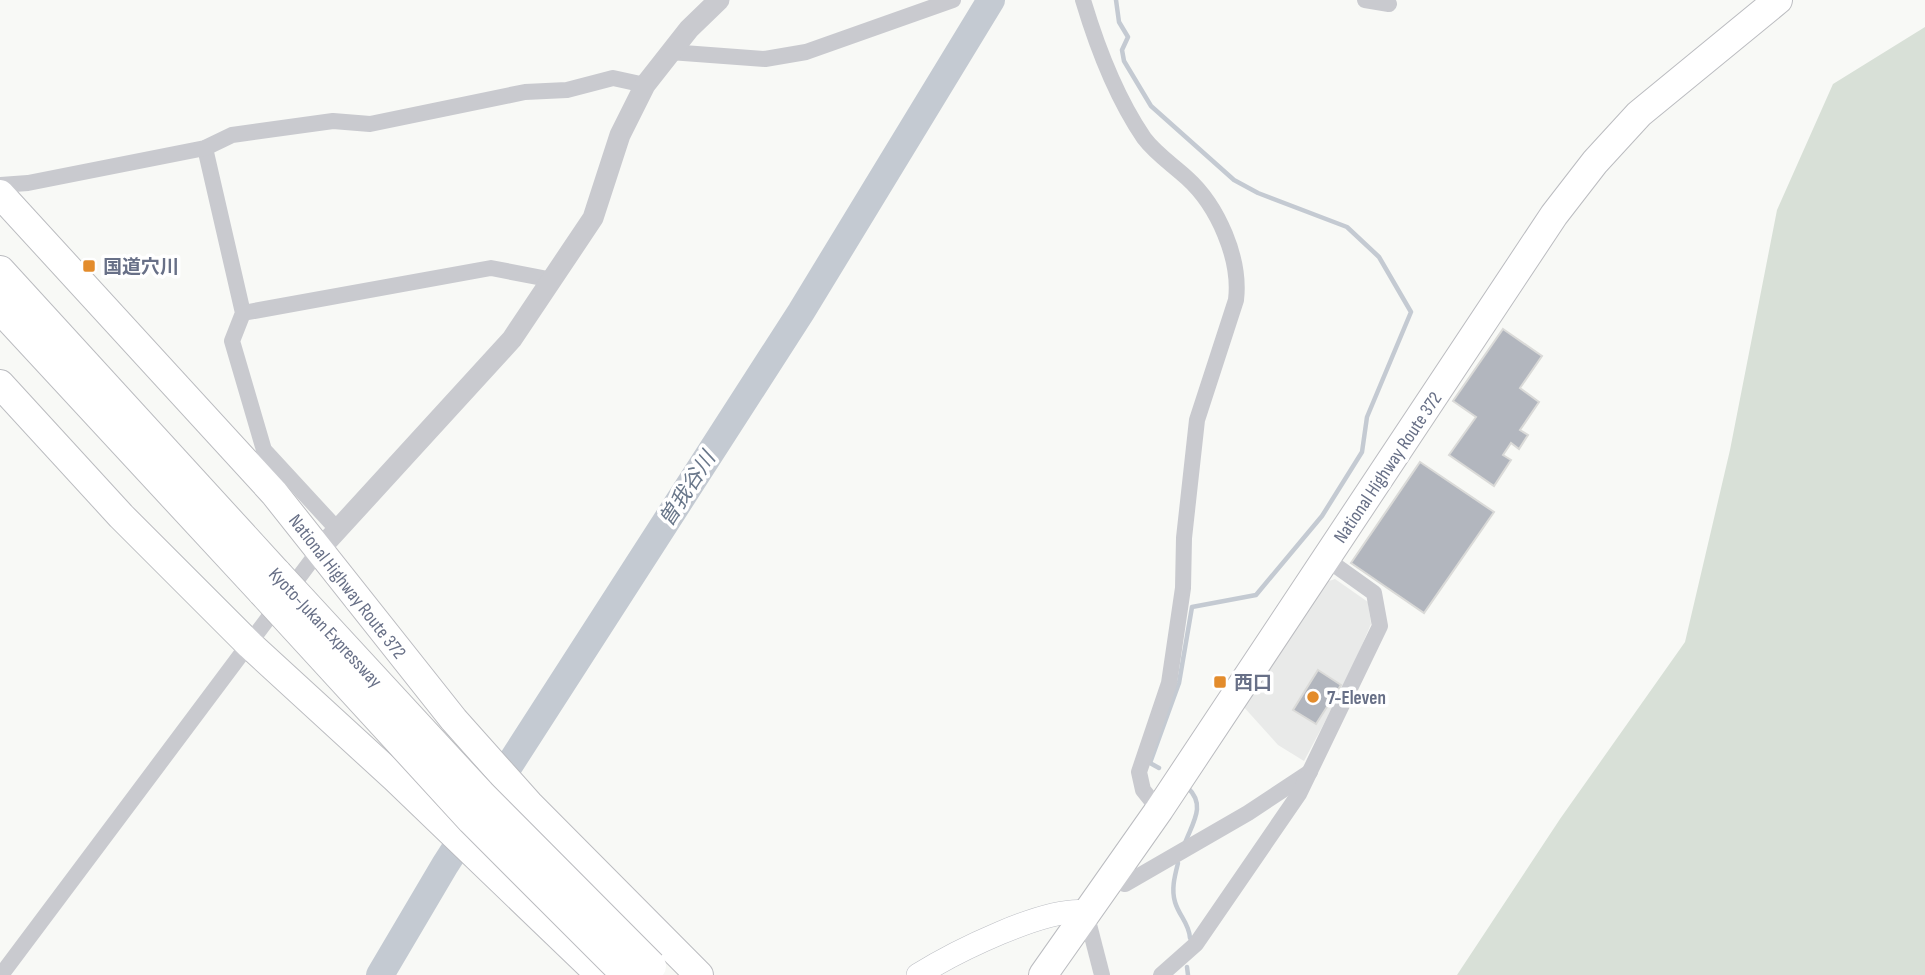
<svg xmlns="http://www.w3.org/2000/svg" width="1925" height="975" viewBox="0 0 1925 975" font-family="'Sofia Sans Condensed','Noto Sans JP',sans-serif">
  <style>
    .built { fill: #e9eae9 }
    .green { fill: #d8e0d7 }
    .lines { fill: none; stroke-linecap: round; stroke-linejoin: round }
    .stream { stroke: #c4cad2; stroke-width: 4.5 }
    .river { stroke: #c4cad2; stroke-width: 28 }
    .building { fill: #b2b6be; stroke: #dadad8; stroke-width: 2 }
    .secondary-casing { stroke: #bbbdc3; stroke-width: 24 }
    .trunk-casing { stroke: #bbbcc0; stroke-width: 30 }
    .motorway-casing { stroke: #bbbcc0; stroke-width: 32 }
    .minor { stroke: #c9cacf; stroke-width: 16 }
    .tertiary { stroke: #c9cacf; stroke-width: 21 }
    .secondary { stroke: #fff; stroke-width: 23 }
    .trunk { stroke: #fff; stroke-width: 28 }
    .motorway { stroke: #fff; stroke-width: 30 }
    .motorway-bridge-casing { stroke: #bbbcc0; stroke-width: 32; stroke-linecap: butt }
    .motorway-bridge { stroke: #fff; stroke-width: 30 }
    .poi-dot { fill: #e38c2c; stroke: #fff; stroke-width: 2.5 }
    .labels { text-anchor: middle; stroke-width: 7; stroke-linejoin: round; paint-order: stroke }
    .poi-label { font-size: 19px; font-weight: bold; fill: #687087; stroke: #fff; text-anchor: start }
    .street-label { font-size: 19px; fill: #687087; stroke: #fff }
    .water-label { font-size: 21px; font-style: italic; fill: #69778a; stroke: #fff }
  </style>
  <rect width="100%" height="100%" fill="#f8f9f6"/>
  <!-- built -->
  <polygon class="built" points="1335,579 1368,602 1371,624 1346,682 1304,761 1278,745 1242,705 1323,583"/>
  <!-- green -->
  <polygon class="green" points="1925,27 1925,975 1457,975 1560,819 1685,642 1730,450 1777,210 1833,84"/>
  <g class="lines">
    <!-- stream -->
    <g class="stream">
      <polyline points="1116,0 1119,22 1128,37 1122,50 1124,61 1151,106 1234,180 1258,193 1347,227 1379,257 1411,312 1367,417 1362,452 1322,516 1256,595 1192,607 1179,683 1150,763 1159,768"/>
      <path d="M1185 843C1193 822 1206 805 1188 788"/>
      <path d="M1178 863C1175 875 1171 889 1175 902 1179 916 1189 923 1190 938"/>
      <polyline points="1187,967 1188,975"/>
    </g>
    <!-- river -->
    <polyline class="river" points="380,975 445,865 801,312 991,0"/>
  </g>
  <!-- building -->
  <g class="building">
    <polygon points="1503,329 1542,356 1520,388 1539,402 1520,430 1528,435 1519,449 1511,443 1503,455 1511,460 1494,486 1449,455 1476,417 1453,401"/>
    <polygon points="1420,462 1494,512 1424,613 1351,563"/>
    <polygon points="1318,670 1341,685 1316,724 1293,710"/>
  </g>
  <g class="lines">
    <!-- secondary casing -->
    <g class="secondary-casing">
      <path id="secondary" d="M918 975C953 953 1046 906 1086 912"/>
    </g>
    <!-- trunk casing -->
    <g class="trunk-casing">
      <g id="trunk">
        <polyline points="0,194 274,493 454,720 529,804 699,975"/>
        <polyline points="0,384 121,516 250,645 395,778 600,975"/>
        <polyline points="1043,975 1159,810 1554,215 1595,162 1639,114 1778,0"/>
      </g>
    </g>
    <!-- motorway casing -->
    <g class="motorway-casing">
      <g id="motorway">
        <polyline points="0,271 277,574"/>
        <polyline points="0,308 263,592"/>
      </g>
    </g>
    <!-- minor -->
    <g class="minor">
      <path d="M1083 0C1097 47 1116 97 1144 138 1156 154 1173 165 1187 178 1218 206 1241 259 1236 300L1197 420 1184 538 1183 588 1169 683 1139 772 1143 790 1159 810"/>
      <polyline points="1365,0 1389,4"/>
      <polyline points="670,52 765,59 806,52 953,0"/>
      <polyline points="205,148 243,313 232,341 264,450 336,528"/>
      <polyline points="0,185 28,183 205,148 232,135 333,121 370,124 525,92 567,90 613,78 645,85"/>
      <polyline points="243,313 491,268 553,280"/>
      <polyline points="1108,879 1125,884 1248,813 1310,772"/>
      <polyline points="1086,913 1102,975"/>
      <polyline points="1,975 320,549"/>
      <polyline points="1161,975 1196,944 1299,794 1380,626 1374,593 1325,558"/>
    </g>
    <!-- tertiary -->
    <polyline class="tertiary" points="320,549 512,339 593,218 620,135 645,85 689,29 719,0"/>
    <!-- secondary -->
    <use href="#secondary" class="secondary"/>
    <!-- trunk -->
    <use href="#trunk" class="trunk"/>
    <!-- motorway -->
    <use href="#motorway" class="motorway"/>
    <!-- motorway-bridge casing -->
    <g class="motorway-bridge-casing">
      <g id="motorway-bridge">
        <polyline points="277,574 480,794 651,966"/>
        <polyline points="263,592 472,820 627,975"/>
      </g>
    </g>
    <!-- motorway-bridge -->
    <use href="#motorway-bridge" class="motorway-bridge"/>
  </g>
  <!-- markers -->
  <g class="poi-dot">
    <rect x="82" y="259" width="14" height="14" rx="3.5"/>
    <rect x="1213" y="675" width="14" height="14" rx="3.5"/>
    <circle cx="1313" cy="697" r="7"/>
  </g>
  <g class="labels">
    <!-- poi labels -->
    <g class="poi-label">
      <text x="103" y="273">国道穴川</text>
      <text x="1234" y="689">西口</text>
      <text x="1327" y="704">7-Eleven</text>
    </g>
    <!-- street labels -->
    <g class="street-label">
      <text transform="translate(1387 467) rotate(-56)" y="7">National Highway Route 372</text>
      <text transform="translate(348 586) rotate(52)" y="7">National Highway Route 372</text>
      <text transform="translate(326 627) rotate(47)" y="7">Kyoto-Jukan Expressway</text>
    </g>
    <!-- water labels -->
    <g class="water-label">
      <text transform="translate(687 489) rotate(-57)" y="7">曽我谷川</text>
    </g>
  </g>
</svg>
